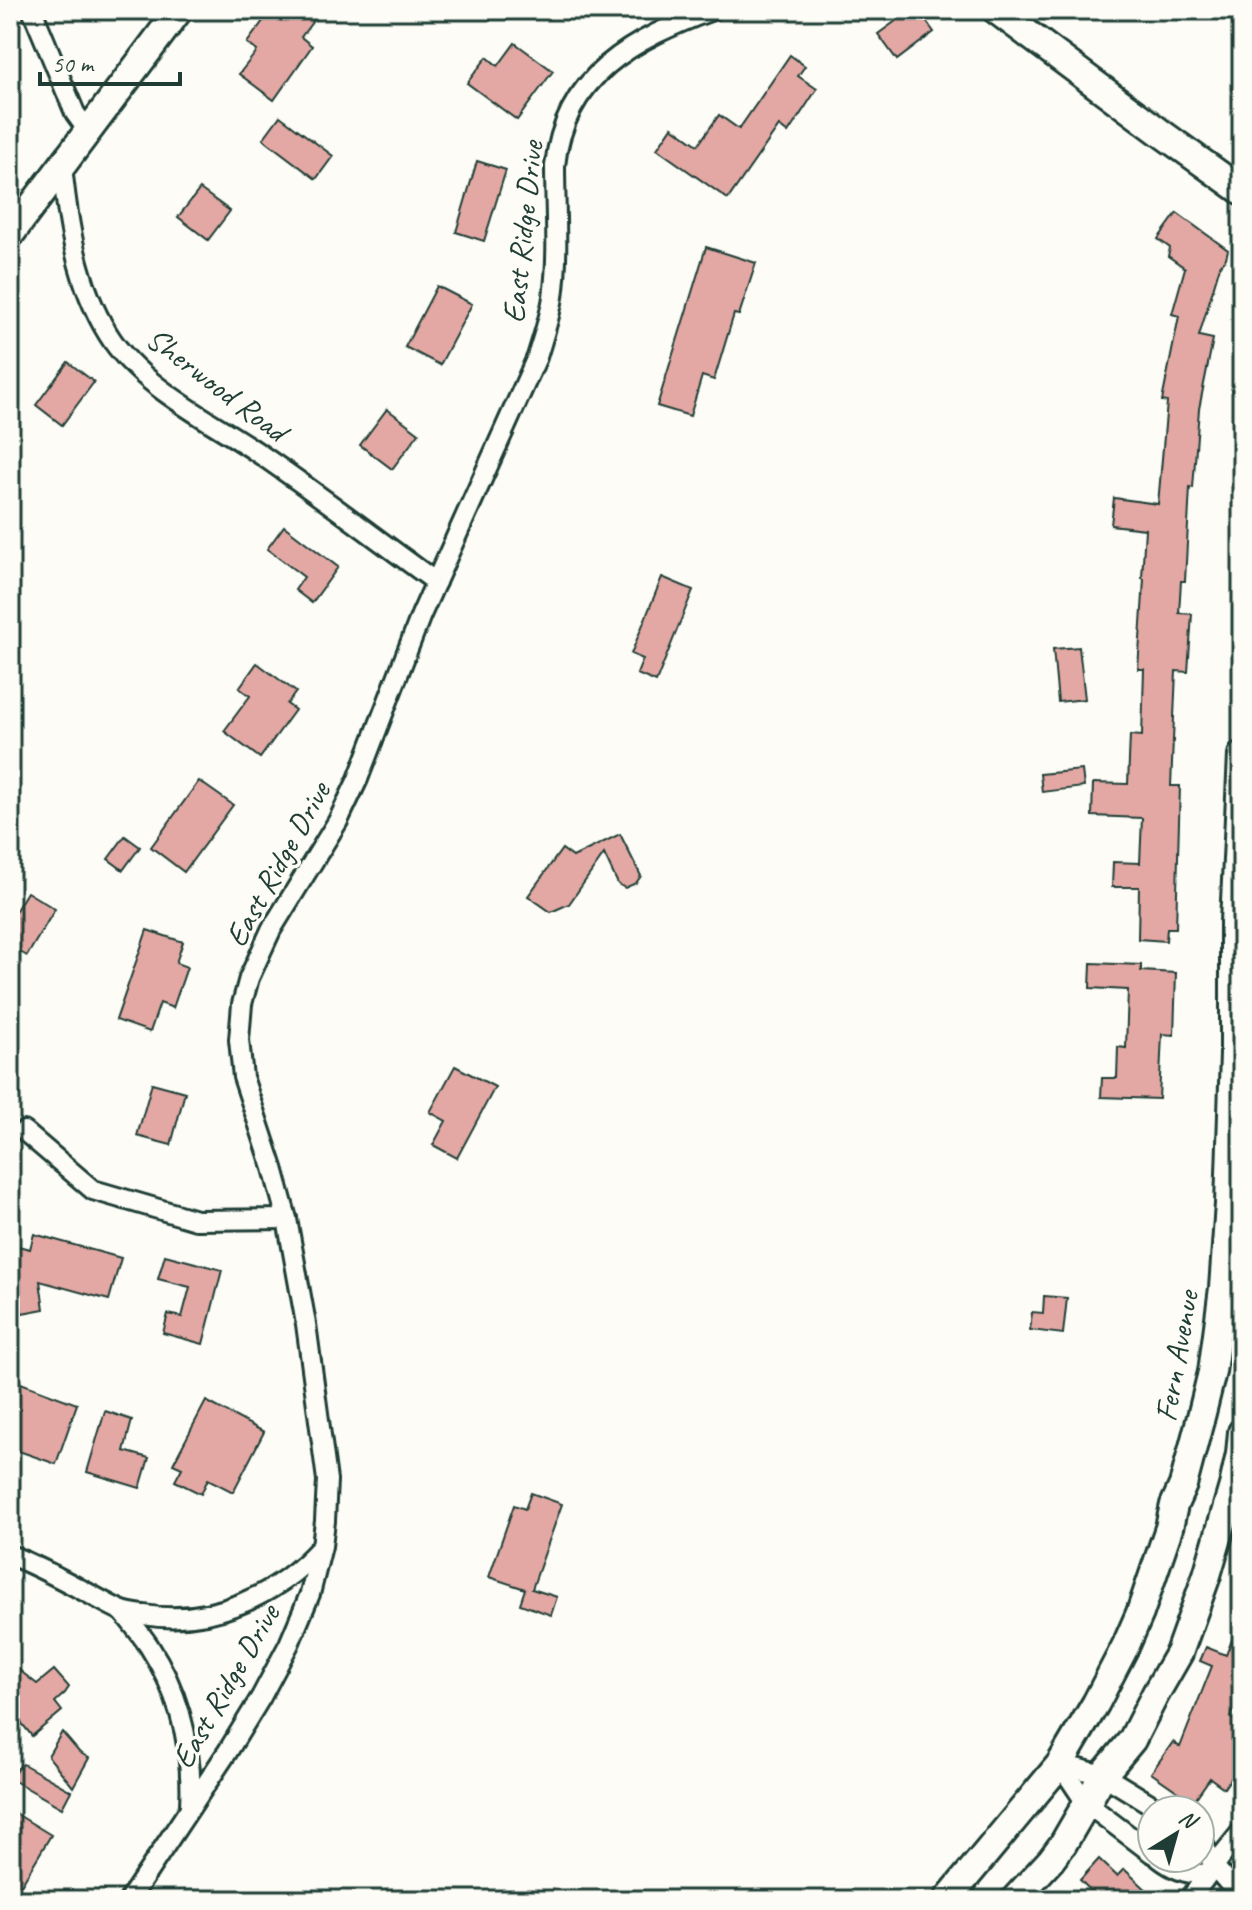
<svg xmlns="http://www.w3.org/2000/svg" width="1252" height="1910" viewBox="0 0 1252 1910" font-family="Caveat,sans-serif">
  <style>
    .building { fill: #e3a8a4; stroke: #1f3d34; stroke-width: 2 }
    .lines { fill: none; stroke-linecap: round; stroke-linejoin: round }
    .street-casing { stroke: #1f3d34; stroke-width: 24 }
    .secondary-casing { stroke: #1f3d34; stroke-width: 32 }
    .street { stroke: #fdfcf7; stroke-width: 18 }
    .secondary { stroke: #fdfcf7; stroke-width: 26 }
    .labels { text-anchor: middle; stroke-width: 7; stroke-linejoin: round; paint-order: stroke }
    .street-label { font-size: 32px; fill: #1f3d34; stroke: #fdfcf7 }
  </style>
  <rect width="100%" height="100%" fill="#fdfcf7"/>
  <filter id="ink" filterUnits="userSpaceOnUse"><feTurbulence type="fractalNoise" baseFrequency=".0125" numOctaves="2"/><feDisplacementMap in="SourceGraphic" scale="16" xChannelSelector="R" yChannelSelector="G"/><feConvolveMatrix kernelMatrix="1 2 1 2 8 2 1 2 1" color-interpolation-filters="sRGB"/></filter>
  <g filter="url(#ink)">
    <!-- building -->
    <g class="building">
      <polygon points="271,10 321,10 301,37 312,46 274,100 239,74 257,51 247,43"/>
      <polygon points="911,10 918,10 934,32 897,60 878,34"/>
      <polygon points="515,43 553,71 517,120 467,83 487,57 498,66"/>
      <polygon points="790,55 805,66 798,76 817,89 788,133 779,126 728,199 657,149 672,127 698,145 719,115 739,129"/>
      <polygon points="280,116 333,156 316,179 263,139"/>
      <polygon points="477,161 506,170 484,241 456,232"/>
      <polygon points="200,189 230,211 208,240 178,217"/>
      <polygon points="1177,213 1228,250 1226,258 1220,266 1199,336 1213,339 1199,409 1193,488 1190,487 1185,581 1181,581 1179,613 1192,614 1188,672 1176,671 1171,786 1180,786 1176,928 1167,928 1166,941 1138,939 1139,887 1112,887 1113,862 1140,863 1142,818 1092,816 1093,783 1128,784 1130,735 1142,736 1144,669 1138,669 1144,579 1142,578 1145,529 1111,525 1114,498 1158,504 1167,402 1162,401 1179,316 1172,314 1185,268 1168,256 1170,248 1158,239"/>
      <polygon points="706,247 756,263 739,315 734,314 714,380 702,376 690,416 657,406"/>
      <polygon points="437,286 472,304 440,365 405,347"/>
      <polygon points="68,362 94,382 62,425 36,405"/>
      <polygon points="387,409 419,433 392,469 360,445"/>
      <polygon points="284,526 338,567 312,603 295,590 304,577 267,549"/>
      <polygon points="662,577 693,590 656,682 637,674 643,659 631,654"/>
      <polygon points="1079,647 1085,699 1058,702 1053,649"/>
      <polygon points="257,663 296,692 287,704 295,710 260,758 224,731 250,696 239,688"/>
      <polygon points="1082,770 1084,787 1042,792 1040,774"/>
      <polygon points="199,781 233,805 184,872 151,847"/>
      <polygon points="620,834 641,876 636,883 625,888 618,884 604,854 569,904 551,912 528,896 562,849 573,857"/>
      <polygon points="125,836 140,847 123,870 108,859"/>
      <polygon points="27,892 55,909 27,956 10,946 10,920"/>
      <polygon points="147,930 183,942 176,963 187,967 173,1008 160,1003 150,1032 116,1020"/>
      <polygon points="1091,963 1141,965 1141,971 1176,973 1174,1035 1162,1034 1159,1099 1101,1097 1102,1078 1117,1078 1118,1047 1126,1048 1128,990 1090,988"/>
      <polygon points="455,1066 495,1087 457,1158 433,1145 446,1121 430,1112"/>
      <polygon points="152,1083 185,1092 171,1145 137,1136"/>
      <polygon points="34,1234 121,1258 109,1300 40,1281 44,1309 22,1313 16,1274 10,1273 10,1262 14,1245 30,1249"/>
      <polygon points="165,1255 222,1270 203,1344 163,1333 168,1314 182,1317 190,1287 158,1279"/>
      <polygon points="1044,1296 1067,1298 1063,1334 1030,1330 1032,1312 1043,1313"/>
      <polygon points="10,1379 77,1404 56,1464 10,1448"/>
      <polygon points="206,1401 264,1432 233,1492 208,1479 201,1494 175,1481 182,1468 173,1464"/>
      <polygon points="105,1411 132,1420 124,1451 149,1458 140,1488 87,1472"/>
      <polygon points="531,1493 562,1504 532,1589 557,1597 551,1615 520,1604 525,1589 489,1577 514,1505 525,1509"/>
      <polygon points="1241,1617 1242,1692 1231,1718 1242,1723 1242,1762 1224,1788 1210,1778 1193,1802 1151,1773 1173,1742 1180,1747 1212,1666 1200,1661 1206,1647 1226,1655"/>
      <polygon points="10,1663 37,1684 54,1670 69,1687 65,1693 55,1702 62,1711 32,1736 10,1709"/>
      <polygon points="62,1732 79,1752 89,1758 73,1787 48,1756"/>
      <polygon points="23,1764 71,1791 62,1808 11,1779 17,1769"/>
      <polygon points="10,1810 51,1835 12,1900 10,1900"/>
      <polygon points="1099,1859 1117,1876 1124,1869 1149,1892 1142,1900 1086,1900 1093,1893 1080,1880"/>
    </g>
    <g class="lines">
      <!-- street casing -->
      <g class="street-casing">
        <g id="street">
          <polyline points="32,10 75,113 88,131"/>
          <path d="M62 166C68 224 77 284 108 334 140 386 205 417 254 450 316 492 375 538 436 582"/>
          <polyline points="24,1131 93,1190 196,1220 287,1219"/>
          <path d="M10 1555C35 1565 58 1577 82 1590 94 1596 107 1604 120 1610 127 1613 136 1614 144 1615 210 1626 275 1597 320 1548"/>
          <path d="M122 1611C131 1622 141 1634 149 1646 180 1694 193 1749 190 1806"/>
          <polyline points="1060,1764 1086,1803 1152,1853"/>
          <polyline points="1060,1764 1103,1775 1160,1810"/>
          <polyline points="1200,1841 1203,1843 1214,1866 1242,1899"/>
          <path d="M1159 1858C1173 1869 1190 1876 1208 1873L1242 1831"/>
          <path d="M129 1900 228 1751 261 1697 289 1644 310 1594 322 1546 325 1521 327 1480 306 1324 287 1219 273 1168 243 1077 239 1040 242 1004 249 978 271 930 338 821 358 779 421 615 537 357C543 337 550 317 553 297 559 254 555 209 555 166 564 75 634 39 712 10"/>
          <polyline points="1189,1900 1212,1869"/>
        </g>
      </g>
      <!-- secondary casing -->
      <g class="secondary-casing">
        <g id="secondary">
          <polyline points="996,10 1161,133 1242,191"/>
          <polyline points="10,235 179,10"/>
          <polyline points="947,1900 1060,1764 1096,1703 1126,1645 1140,1613 1169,1528 1174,1505 1183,1485 1202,1413 1212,1372 1223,1288 1229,1204 1234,1054 1234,922 1242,755"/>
          <polyline points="1014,1900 1051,1860 1063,1844 1103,1775 1132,1740 1156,1693 1179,1653 1207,1575 1233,1486 1240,1454 1242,1432"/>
        </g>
      </g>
      <!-- street -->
      <use href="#street" class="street"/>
      <!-- secondary -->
      <use href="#secondary" class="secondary"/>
    </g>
  </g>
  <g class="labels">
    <!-- street labels -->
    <g class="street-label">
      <text transform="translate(522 232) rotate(-84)" y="11">East Ridge Drive</text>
      <text transform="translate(217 384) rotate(37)" y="11">Sherwood Road</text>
      <text transform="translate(277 864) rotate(-61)" y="11">East Ridge Drive</text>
      <text transform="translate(1176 1356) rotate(-80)" y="11">Fern Avenue</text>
      <text transform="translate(225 1686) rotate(-60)" y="11">East Ridge Drive</text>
    </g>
  </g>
  <!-- margin -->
  <rect width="1252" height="1910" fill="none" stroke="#fdfcf7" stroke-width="40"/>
  <rect x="20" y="20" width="1212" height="1870" fill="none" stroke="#1f3d34" stroke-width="3" filter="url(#ink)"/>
  <!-- north arrow -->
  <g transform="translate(1176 1834) rotate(37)"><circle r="38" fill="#fdfcf7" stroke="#a4b0a9" stroke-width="2"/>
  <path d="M0-6L14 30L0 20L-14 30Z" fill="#1f3d34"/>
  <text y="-12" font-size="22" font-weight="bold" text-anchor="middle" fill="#1f3d34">N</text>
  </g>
  <!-- scale -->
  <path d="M40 72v12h140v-12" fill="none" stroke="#1f3d34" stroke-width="4"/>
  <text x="52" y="72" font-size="24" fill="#1f3d34" stroke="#fdfcf7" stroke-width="6" paint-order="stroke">50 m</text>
</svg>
